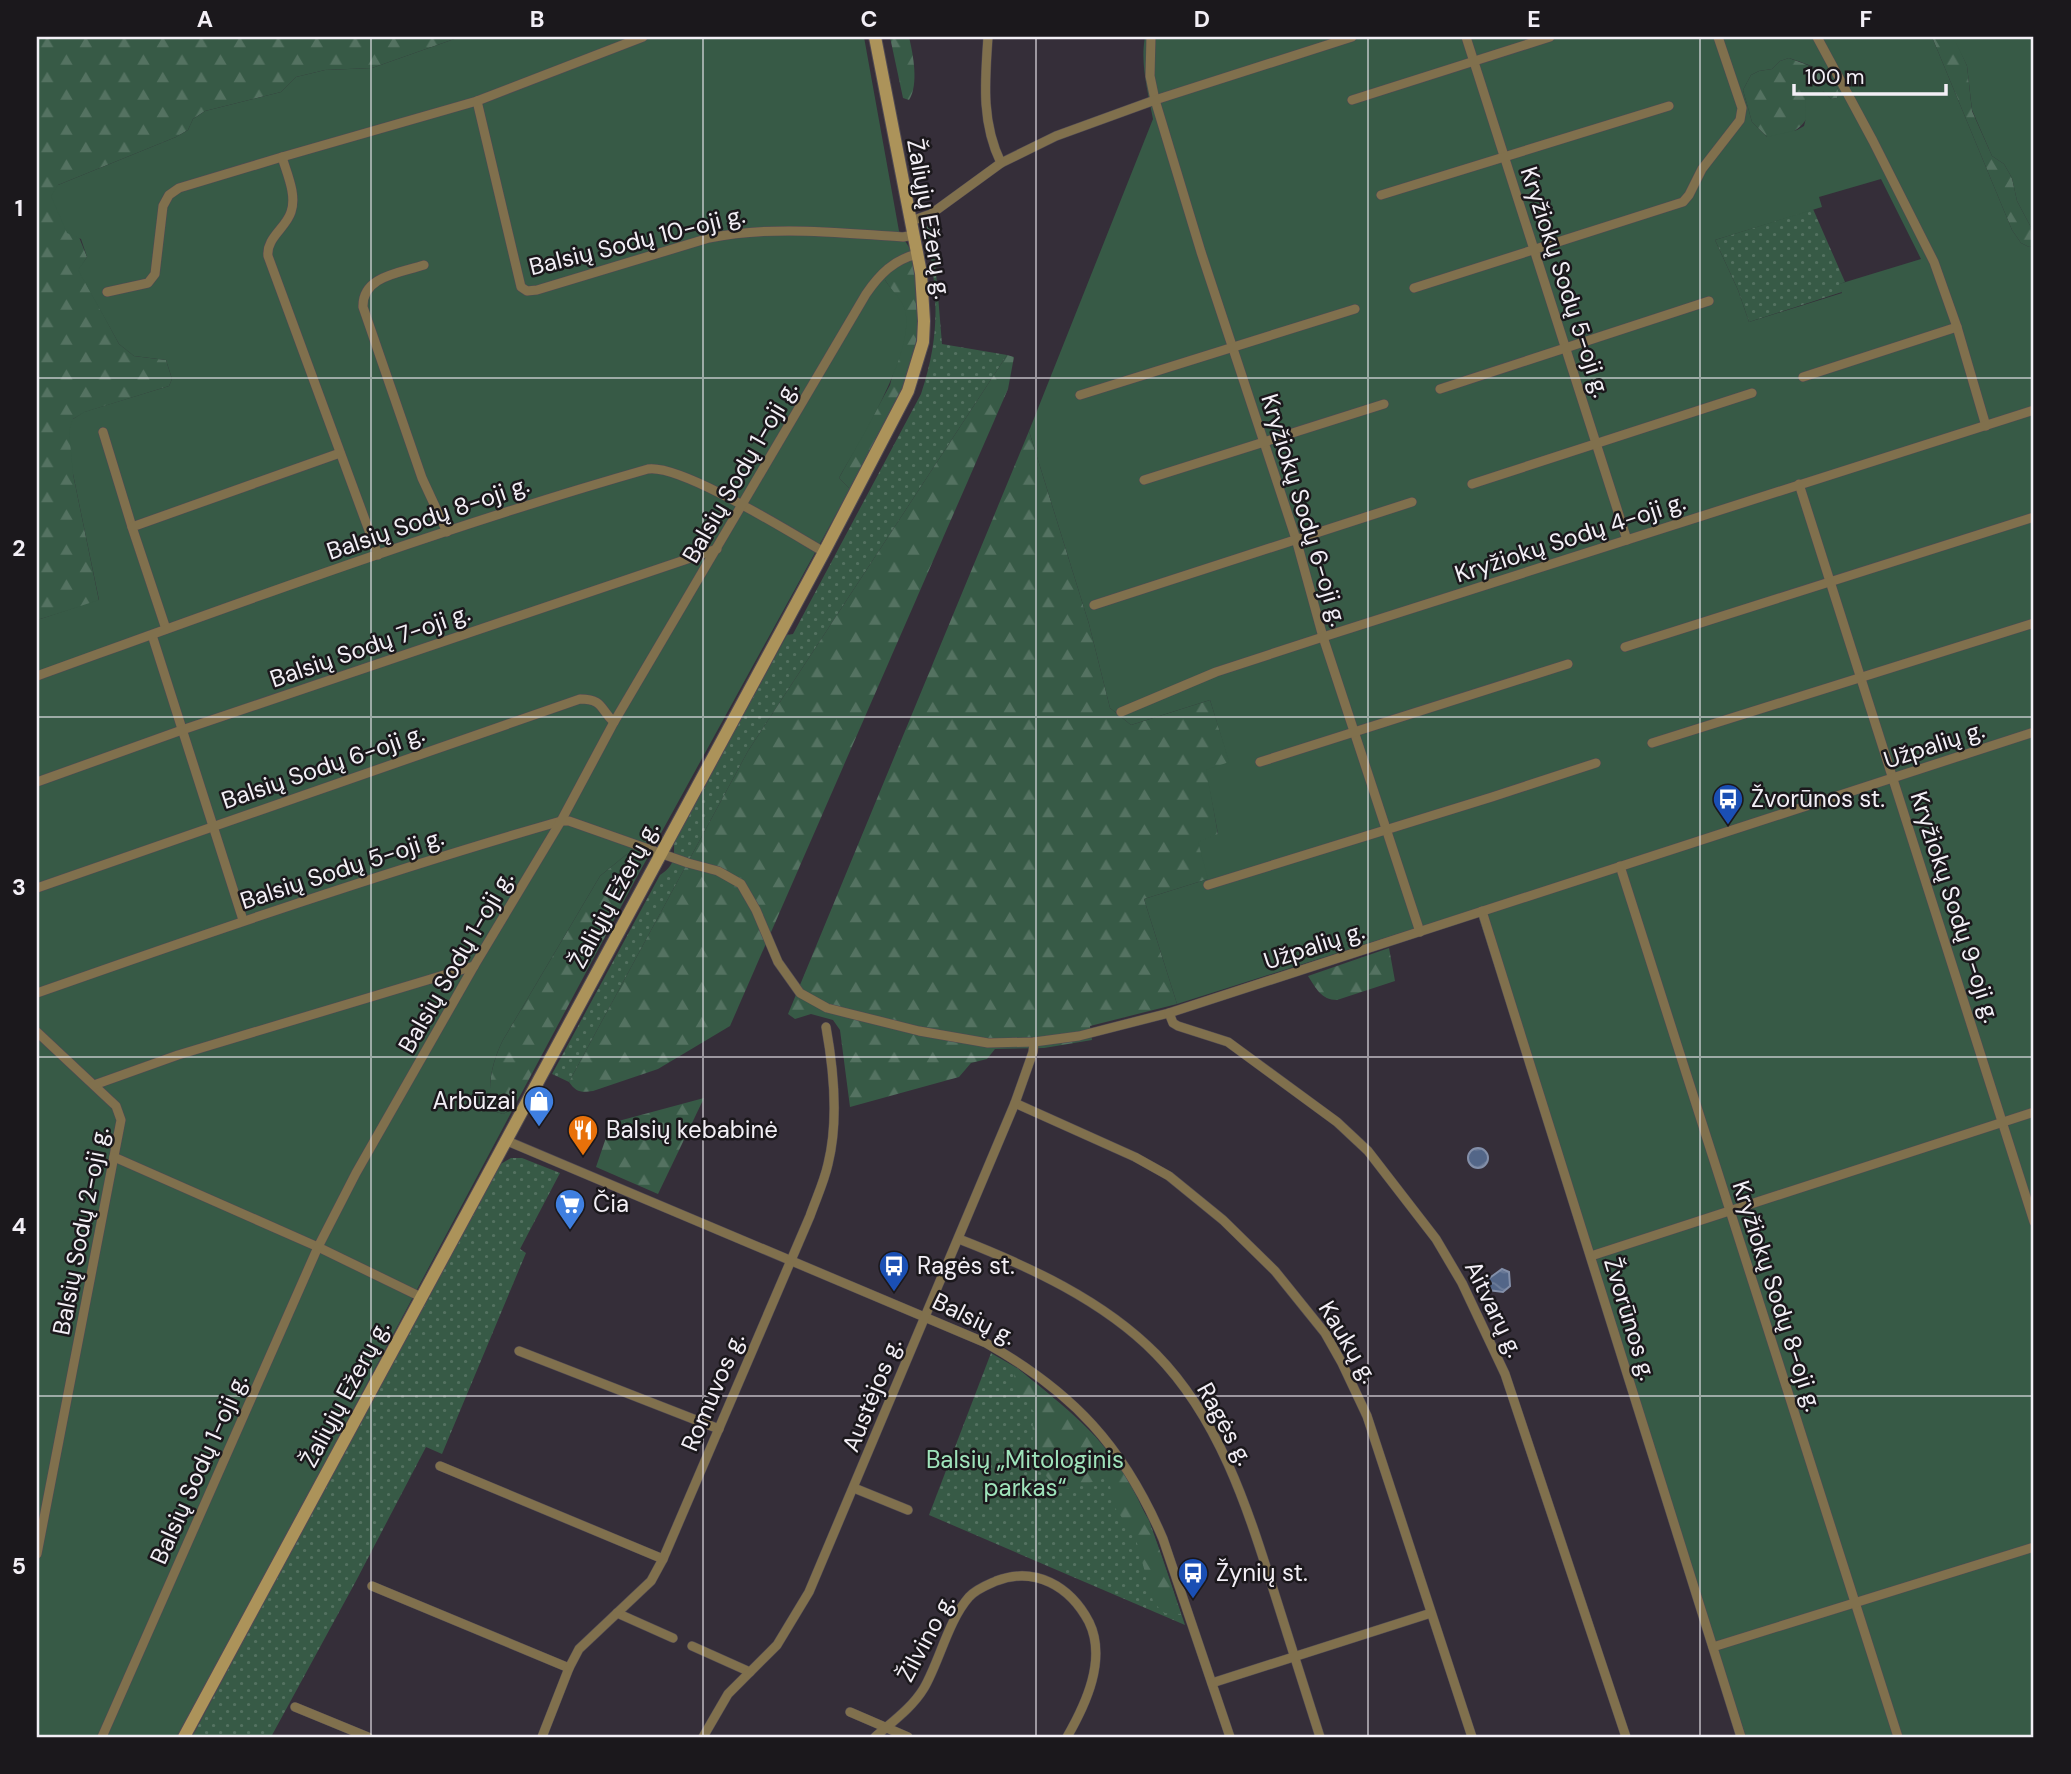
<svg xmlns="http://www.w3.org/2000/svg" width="2071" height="1774" viewBox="0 0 2071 1774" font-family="'DM Sans',sans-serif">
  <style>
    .grass { fill: url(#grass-dots) }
    .forest { fill: url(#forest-firs) }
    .garden { fill: #375a46; fill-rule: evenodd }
    .water { fill: url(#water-waves); stroke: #838fa9; stroke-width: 2 }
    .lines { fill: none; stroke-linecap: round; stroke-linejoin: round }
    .street-casing { stroke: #504953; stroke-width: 10 }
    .secondary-casing { stroke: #504953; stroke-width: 14 }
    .street { stroke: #80704d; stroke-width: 9 }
    .secondary { stroke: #ac935a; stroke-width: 12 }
    .grid { fill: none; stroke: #f3eff6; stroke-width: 2; stroke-opacity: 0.55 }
    .labels { text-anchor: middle; stroke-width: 5; stroke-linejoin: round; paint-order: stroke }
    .street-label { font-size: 24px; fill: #f3eff6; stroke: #1b181c }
    .poi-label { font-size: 24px; fill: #f3eff6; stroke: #1b181c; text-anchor: start }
    .park-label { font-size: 24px; fill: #9fe4bb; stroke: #1b181c }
    .neatline { fill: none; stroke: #f3eff6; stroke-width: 2.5 }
    .grid-label { font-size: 23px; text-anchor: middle; font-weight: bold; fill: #f3eff6 }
  </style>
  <defs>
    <pattern id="grass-dots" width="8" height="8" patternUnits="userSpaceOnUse" patternTransform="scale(1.75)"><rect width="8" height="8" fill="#375a46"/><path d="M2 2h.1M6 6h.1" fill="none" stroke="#547261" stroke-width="1.8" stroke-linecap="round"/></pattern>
    <pattern id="forest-firs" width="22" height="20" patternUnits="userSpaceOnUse" patternTransform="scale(1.75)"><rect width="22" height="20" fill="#375a46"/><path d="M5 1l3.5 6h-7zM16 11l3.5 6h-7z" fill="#547261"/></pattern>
    <pattern id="water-waves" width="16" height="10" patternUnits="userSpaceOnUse" patternTransform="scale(1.75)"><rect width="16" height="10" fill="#536688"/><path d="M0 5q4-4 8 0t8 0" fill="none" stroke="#6c7c99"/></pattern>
  </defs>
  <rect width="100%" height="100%" fill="#352e39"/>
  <!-- grass -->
  <g class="grass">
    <polygon points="1813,209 1845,282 1840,284 1842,292 1749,322 1738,290 1715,240"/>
    <path d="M932 223 942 344 1007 355 748 751 569 1082 552 1074 660 875C676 865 674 856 674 840L787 635 793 634 921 394C942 330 937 292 926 227Z"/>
    <polygon points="511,1158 522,1158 560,1173 520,1249 526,1253 442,1454 426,1447 356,1581 271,1737 192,1737 389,1366 499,1165"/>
    <polygon points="991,1353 1017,1368 1052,1397 1100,1443 1149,1520 1185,1625 929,1515"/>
  </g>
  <!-- forest -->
  <g class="forest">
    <polygon points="37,37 460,37 372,68 325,70 296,77 281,92 205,111 193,119 188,130 176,137 58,185 87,257 79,270 119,344 134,356 166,360 172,379 169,386 85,412 73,419 73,474 99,601 37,620"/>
    <path d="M890 37H909C913 54 919 84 909 100L903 98Z"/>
    <polygon points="1932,37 1955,39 1967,66 1972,111 1992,156 2004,164 2012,178 2017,201 2034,233 2034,246 2029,247 2021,243 2012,230"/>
    <path d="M1789 58C1808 66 1832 70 1839 92L1837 98 1831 99 1823 91C1806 118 1804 137 1767 137L1752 122 1743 90 1751 75 1759 71 1772 69 1780 61Z"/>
    <path d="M912 252C918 295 922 329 911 371L850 489 839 478 890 385 905 326 904 308 885 280V274Z"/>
    <path d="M1007 355 1014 357 1008 389 730 1026 658 1069 593 1091C581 1093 576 1092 569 1082L748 751Z"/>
    <polygon points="1029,431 1089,624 1110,708 1131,725 1210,700 1230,763 1207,771 1218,835 1208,879 1144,899 1177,1004 1090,1026 1092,1040 1044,1048 995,1049 987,1059 971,1063 959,1077 850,1107 840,1030 833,1020 811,1014 795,1019 788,1014"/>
    <path d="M635 853 640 857 638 875 513 1109 503 1114 493 1111C486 1087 492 1062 503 1040L600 876 627 854Z"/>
    <path d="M1389 948 1395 981 1337 1000C1321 1000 1316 988 1308 976Z"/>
    <polygon points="704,1098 658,1194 596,1167 611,1123"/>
    <path d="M1017 1368C1055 1399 1098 1431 1124 1474 1151 1517 1165 1566 1181 1614L1163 1613 1153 1601 1135 1536 1115 1508 1109 1481 1105 1478 1074 1488 1059 1489C1033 1468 1030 1444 1034 1412 1025 1397 1007 1387 1017 1368Z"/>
  </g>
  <!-- garden -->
  <g class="garden">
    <path d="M460 37H864L899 231 912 252 885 274V280C890 288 900 298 904 307 919 347 859 442 839 478L850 489 638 875 640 857 635 853 627 854 600 876 503 1040C492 1062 486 1087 493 1111L503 1114 513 1109 179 1737H37V620L99 600 73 474 69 430 73 419 84 412 169 386 172 379 166 360 134 356 119 344 78 270 87 257 81 239 67 233 51 196 58 185 176 137 188 130 193 119 205 111 281 92 296 77 325 70 372 68Z"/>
    <path d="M1145 37H1932L2012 230 2021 243 2029 247 2034 246V1737H1746L1476 909 1177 1004 1144 899 1208 879 1198 842 1218 834 1206 770 1229 762 1210 700 1131 725 1110 708 1089 624 1029 431 1153 119C1148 92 1140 64 1145 37ZM1789 58C1808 65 1832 70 1839 92L1837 98 1831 99 1823 91 1805 99 1806 118 1804 126 1797 130 1767 137 1752 122 1743 90 1751 75 1759 71 1772 69 1780 61ZM1881 179 1921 259 1839 284 1842 293 1749 322 1738 290 1715 240 1822 207 1819 197Z"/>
    <polygon points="1953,37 2034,37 2034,233 2017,201 2012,178 2004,164 1992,156 1972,110 1967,66"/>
  </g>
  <!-- water -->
  <g class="water">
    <circle cx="1478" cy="1158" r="10"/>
    <polygon points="1502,1269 1509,1272 1510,1286 1503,1292 1488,1290 1484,1282"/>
  </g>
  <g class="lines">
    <!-- street casing -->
    <g class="street-casing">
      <g id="street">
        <path d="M988 37C985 81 981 122 1001 163"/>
        <polyline points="1151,37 1150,76 1155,100 1201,252 1296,539 1323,637 1420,932"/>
        <polyline points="1466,37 1627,540"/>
        <polyline points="1817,37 1873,141 1934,262 1957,327 1986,426"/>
        <polyline points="1352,100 1550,37"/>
        <path d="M477 101 521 287 527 291 537 290 709 238C774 225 838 233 903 237L914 235"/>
        <polyline points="1381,195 1669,106"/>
        <polyline points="911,221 931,214 1001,163 1056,136 1155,100 1352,37"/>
        <path d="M424 265C400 273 362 276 363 307L422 478 447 532"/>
        <polyline points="1414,288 1683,202 1689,195 1702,169 1740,120 1742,108 1718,37"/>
        <polyline points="107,292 148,283 155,274 163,206 169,195 179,188 282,157"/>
        <polyline points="1803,377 1957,327"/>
        <polyline points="1440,389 1709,301"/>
        <polyline points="1080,395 1355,309"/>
        <polyline points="103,432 132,527"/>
        <polyline points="1144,480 1384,404"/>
        <polyline points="1472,484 1752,393"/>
        <polyline points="1799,484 2034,1222"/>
        <path d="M378 555 268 256C266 238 286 228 291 212 297 195 287 174 282 157L477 101 643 37"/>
        <polyline points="1094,605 1412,502"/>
        <polyline points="166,629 132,527 340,453"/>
        <polyline points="152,635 243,920"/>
        <polyline points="1625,647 2034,517"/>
        <path d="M37 676C239 603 441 528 648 469 681 464 791 533 824 552"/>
        <polyline points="1121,712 1216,672 1323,637 2034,410"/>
        <polyline points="1652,743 2034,623"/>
        <polyline points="1260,762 1568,664"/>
        <polyline points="37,782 182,730 717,549"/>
        <polyline points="1620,866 1898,1737"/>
        <polyline points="1208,885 1492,797 1596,763"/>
        <path d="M37 888 580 699C604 699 600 710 614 722"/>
        <polyline points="1482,911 1741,1737"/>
        <path d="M37 993C210 932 384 872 561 821H569L688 863 718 871 741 884 756 910 778 962 800 993 827 1008 919 1031 988 1043 1034 1042 1079 1036 1169 1013 2034 732"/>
        <polyline points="1169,1013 1173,1023 1178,1026 1228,1042 1337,1122 1368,1151 1436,1239 1462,1283 1505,1374 1626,1737"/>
        <polyline points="37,1032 116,1106 121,1120 37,1554"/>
        <polyline points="94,1085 178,1055 474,966"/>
        <polyline points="1015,1103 1135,1157 1169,1176 1223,1220 1275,1271 1325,1333 1342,1363 1367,1416 1472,1737"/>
        <path d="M505 1140 986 1343C1073 1392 1124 1447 1163 1539L1230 1737"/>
        <polyline points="114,1157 318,1247 421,1297"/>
        <path d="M959 1239C1028 1266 1103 1300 1156 1354 1220 1419 1248 1510 1275 1595 1290 1643 1305 1690 1320 1737"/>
        <polyline points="1591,1256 2034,1112"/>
        <polyline points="519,1351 719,1429"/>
        <polyline points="440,1466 663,1559"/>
        <polyline points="854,1488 908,1510"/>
        <polyline points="372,1586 569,1668"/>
        <polyline points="617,1613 673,1638"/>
        <polyline points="692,1646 750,1672"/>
        <polyline points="1713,1647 2034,1547"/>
        <polyline points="1212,1683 1431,1613"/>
        <polyline points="295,1707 368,1737"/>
        <polyline points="850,1712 908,1737"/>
        <path d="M102 1737 318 1247 356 1173 474 966 561 821 614 722 866 294C879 275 894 259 918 254"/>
        <path d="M542 1737 569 1668 579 1649 651 1581 663 1559 810 1216C816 1199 824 1182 828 1164 839 1120 834 1071 826 1027"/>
        <polyline points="703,1737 728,1694 777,1645 809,1592 1015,1103 1033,1052 1034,1042"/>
        <path d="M875 1737C892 1722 912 1708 924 1688 940 1660 948 1621 969 1597 976 1589 987 1585 996 1581 1035 1566 1070 1586 1089 1622 1107 1659 1086 1704 1067 1737"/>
      </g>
    </g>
    <!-- secondary casing -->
    <g class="secondary-casing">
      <polyline id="secondary" points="184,1737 824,552 908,391 923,342 924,321 921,273 875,37"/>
    </g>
    <!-- street -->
    <use href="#street" class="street"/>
    <!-- secondary -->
    <use href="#secondary" class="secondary"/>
  </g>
  <!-- grid -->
  <path class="grid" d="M371 37V1737M703 37V1737M1036 37V1737M1368 37V1737M1700 37V1737M37 378H2034M37 717H2034M37 1057H2034M37 1396H2034"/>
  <!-- icons -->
  <defs>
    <g id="bus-pin" transform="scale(1.575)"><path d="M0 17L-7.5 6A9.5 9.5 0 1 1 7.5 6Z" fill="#1a4fb4" stroke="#1b181c"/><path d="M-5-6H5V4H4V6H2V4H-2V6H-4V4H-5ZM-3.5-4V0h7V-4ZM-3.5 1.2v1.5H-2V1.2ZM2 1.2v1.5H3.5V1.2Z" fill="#fff"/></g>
    <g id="shop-pin" transform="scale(1.575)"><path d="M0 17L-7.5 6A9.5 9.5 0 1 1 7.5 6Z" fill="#3f7fe0" stroke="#1b181c"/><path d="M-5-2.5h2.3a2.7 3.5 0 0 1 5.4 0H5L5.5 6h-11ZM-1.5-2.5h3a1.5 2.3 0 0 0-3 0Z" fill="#fff"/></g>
    <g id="restaurant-pin" transform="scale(1.575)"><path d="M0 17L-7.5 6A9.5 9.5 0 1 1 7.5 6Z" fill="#e8710a" stroke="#1b181c"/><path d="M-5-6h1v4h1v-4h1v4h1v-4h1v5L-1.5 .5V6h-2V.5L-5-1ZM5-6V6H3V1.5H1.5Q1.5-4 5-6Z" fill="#fff"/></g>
    <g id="supermarket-pin" transform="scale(1.575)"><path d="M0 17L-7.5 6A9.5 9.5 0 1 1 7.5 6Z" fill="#3f7fe0" stroke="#1b181c"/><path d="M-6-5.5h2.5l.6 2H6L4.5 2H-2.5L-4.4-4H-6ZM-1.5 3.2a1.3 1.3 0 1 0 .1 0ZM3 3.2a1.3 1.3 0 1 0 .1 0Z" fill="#fff"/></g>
  </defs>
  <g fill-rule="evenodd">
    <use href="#bus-pin" x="1728" y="799"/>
    <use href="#shop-pin" x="539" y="1101"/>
    <use href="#restaurant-pin" x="583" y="1130"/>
    <use href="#supermarket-pin" x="570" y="1204"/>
    <use href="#bus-pin" x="894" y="1266"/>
    <use href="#bus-pin" x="1193" y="1573"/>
  </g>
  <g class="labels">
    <!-- street labels -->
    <g class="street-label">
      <text transform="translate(929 219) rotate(80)" y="8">Žaliųjų Ežerų g.</text>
      <text transform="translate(637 241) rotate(-14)" y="8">Balsių Sodų 10-oji g.</text>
      <text transform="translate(1565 282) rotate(72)" y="8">Kryžiokų Sodų 5-oji g.</text>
      <text transform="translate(740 472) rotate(-60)" y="8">Balsių Sodų 1-oji g.</text>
      <text transform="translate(1304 510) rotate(73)" y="8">Kryžiokų Sodų 6-oji g.</text>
      <text transform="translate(428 518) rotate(-19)" y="8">Balsių Sodų 8-oji g.</text>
      <text transform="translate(1570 538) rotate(-18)" y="8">Kryžiokų Sodų 4-oji g.</text>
      <text transform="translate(370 646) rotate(-19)" y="8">Balsių Sodų 7-oji g.</text>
      <text transform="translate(1934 745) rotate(-18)" y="8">Užpalių g.</text>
      <text transform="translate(323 767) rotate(-19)" y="8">Balsių Sodų 6-oji g.</text>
      <text transform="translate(342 869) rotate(-18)" y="8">Balsių Sodų 5-oji g.</text>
      <text transform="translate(614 895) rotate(-62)" y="8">Žaliųjų Ežerų g.</text>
      <text transform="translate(1955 907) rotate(72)" y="8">Kryžiokų Sodų 9-oji g.</text>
      <text transform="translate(1314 946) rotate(-18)" y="8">Užpalių g.</text>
      <text transform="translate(456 962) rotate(-60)" y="8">Balsių Sodų 1-oji g.</text>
      <text transform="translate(81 1231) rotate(-79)" y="8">Balsių Sodų 2-oji g.</text>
      <text transform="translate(1777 1296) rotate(72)" y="8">Kryžiokų Sodų 8-oji g.</text>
      <text transform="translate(1494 1309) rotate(64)" y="8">Aitvarų g.</text>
      <text transform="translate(974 1319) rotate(26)" y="8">Balsių g.</text>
      <text transform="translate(1630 1319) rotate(73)" y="8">Žvorūnos g.</text>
      <text transform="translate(1348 1342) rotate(59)" y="8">Kaukų g.</text>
      <text transform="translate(713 1392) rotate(-67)" y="8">Romuvos g.</text>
      <text transform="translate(345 1394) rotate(-62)" y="8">Žaliųjų Ežerų g.</text>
      <text transform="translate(872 1395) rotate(-68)" y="8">Austėjos g.</text>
      <text transform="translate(1225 1424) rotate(61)" y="8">Ragės g.</text>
      <text transform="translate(199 1469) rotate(-66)" y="8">Balsių Sodų 1-oji g.</text>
      <text transform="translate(926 1638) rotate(-62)" y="8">Žilvino g.</text>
    </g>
    <!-- poi labels -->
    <g class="poi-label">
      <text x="1751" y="807">Žvorūnos st.</text>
      <text x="516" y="1109" text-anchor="end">Arbūzai</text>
      <text x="606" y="1138">Balsių kebabinė</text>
      <text x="593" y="1212">Čia</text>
      <text x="917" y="1274">Ragės st.</text>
      <text x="1216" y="1581">Žynių st.</text>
    </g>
    <!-- park labels -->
    <g class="park-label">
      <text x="1025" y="1468">Balsių „Mitologinis<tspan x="1025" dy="28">parkas“</tspan></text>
    </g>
  </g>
  <!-- border -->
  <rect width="2071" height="1774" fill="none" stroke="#1b181c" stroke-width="77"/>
  <!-- scale -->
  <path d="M1794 84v10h152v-10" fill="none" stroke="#f3eff6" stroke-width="3.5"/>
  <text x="1805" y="84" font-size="21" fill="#f3eff6" stroke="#1b181c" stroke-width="5" paint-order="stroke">100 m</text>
  <rect x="38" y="38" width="1994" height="1698" class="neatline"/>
  <g class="grid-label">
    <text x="205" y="27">A</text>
    <text x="537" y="27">B</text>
    <text x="869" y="27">C</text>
    <text x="1202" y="27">D</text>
    <text x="1534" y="27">E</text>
    <text x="1866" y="27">F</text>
    <text x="19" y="216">1</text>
    <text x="19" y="556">2</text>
    <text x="19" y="895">3</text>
    <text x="19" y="1234">4</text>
    <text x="19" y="1574">5</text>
  </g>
</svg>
